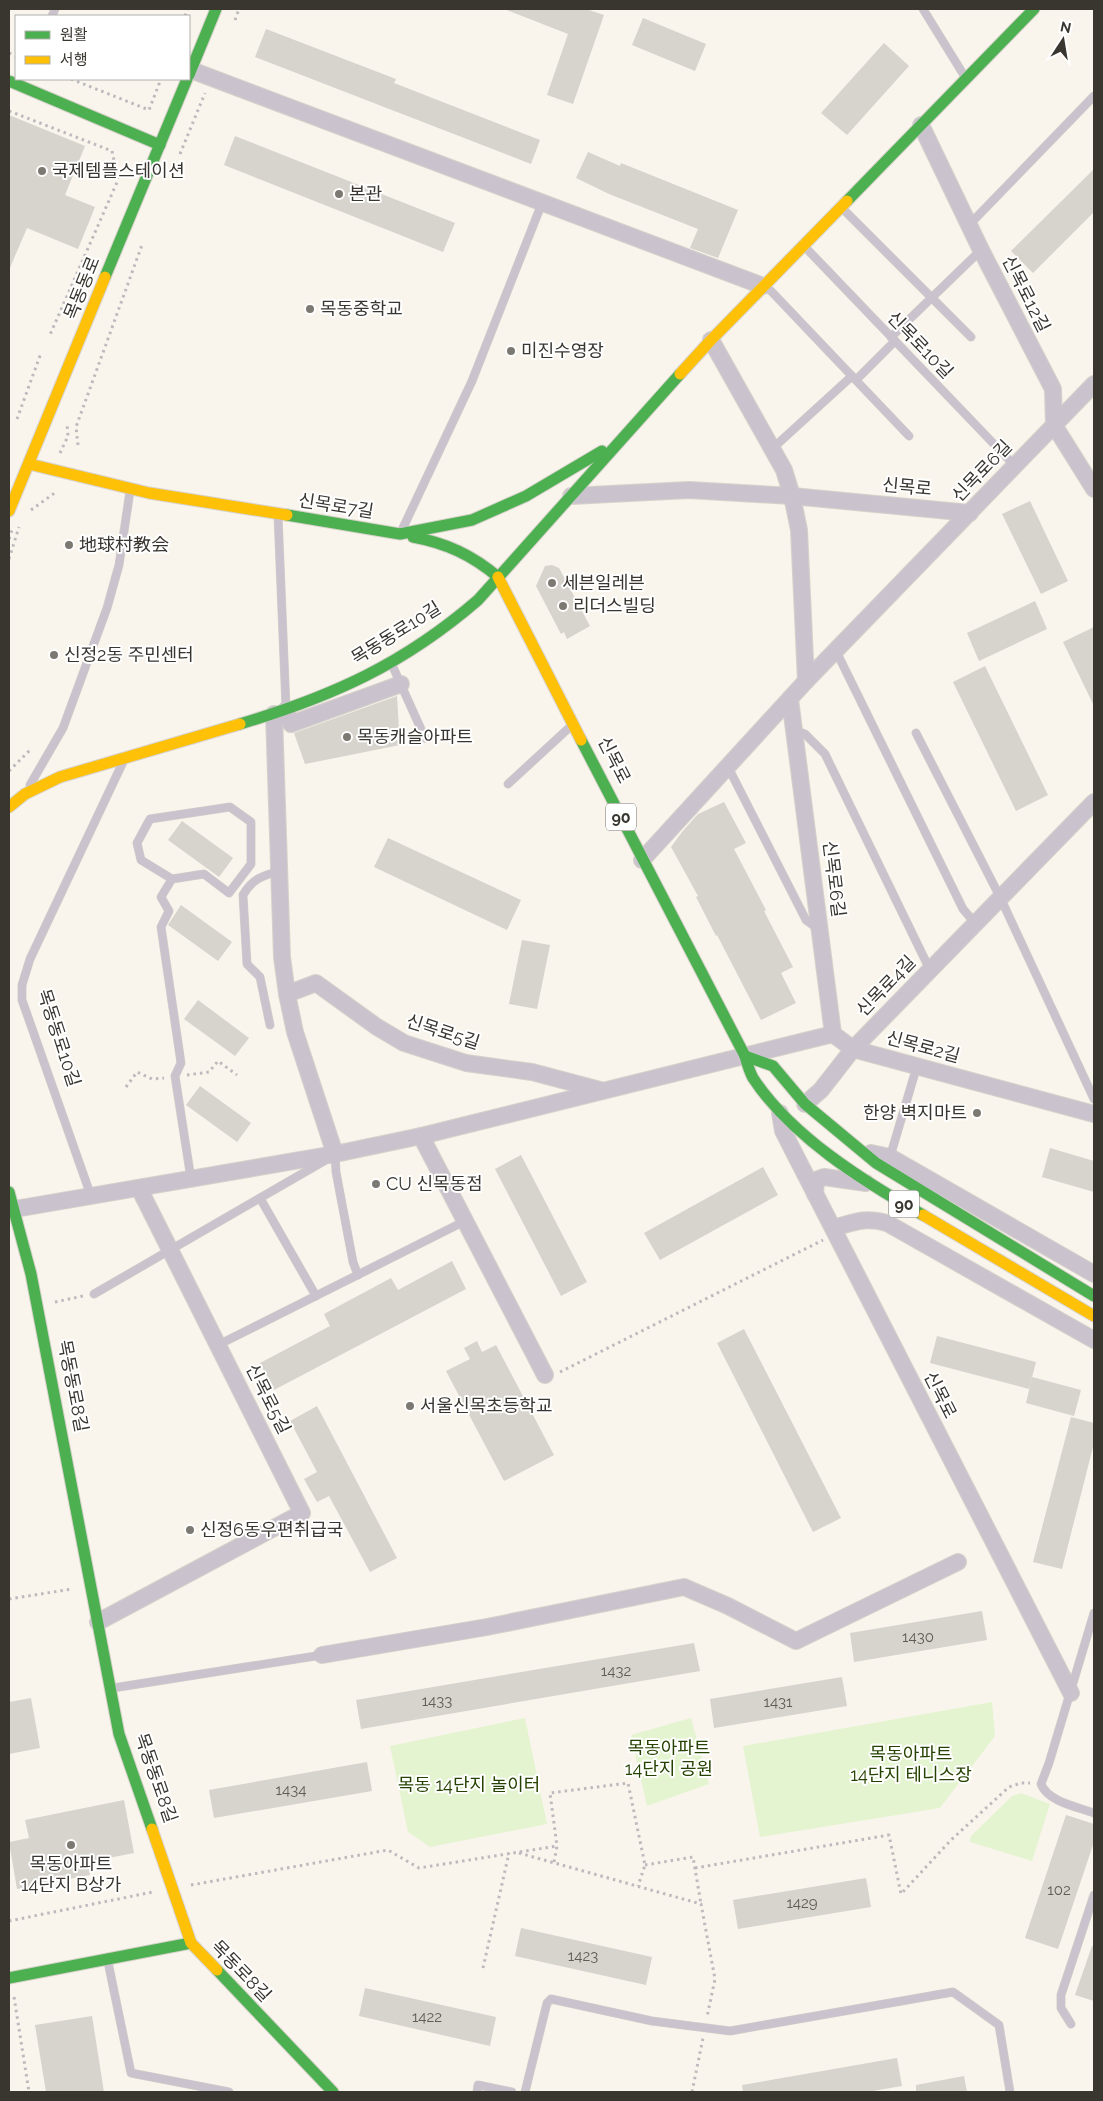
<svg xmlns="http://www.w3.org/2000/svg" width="1103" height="2101" viewBox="0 0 1103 2101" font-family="Raleway,'Noto Sans KR',sans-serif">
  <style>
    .green { fill: #e4f4d0 }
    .building { fill: #d7d3cd }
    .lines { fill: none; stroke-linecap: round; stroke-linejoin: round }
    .lane-casing { stroke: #d6d2cb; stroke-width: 9 }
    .street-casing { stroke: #d6d2cb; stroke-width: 18 }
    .fast-casing { stroke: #d6d2cb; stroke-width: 13 }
    .slow-casing { stroke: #d6d2cb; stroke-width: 13 }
    .path { stroke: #beb9bd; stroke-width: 3; stroke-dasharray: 2.5 4; stroke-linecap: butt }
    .lane { stroke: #cac3cd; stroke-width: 8 }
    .street { stroke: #cac3cd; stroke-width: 16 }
    .fast { stroke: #4caf50; stroke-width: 11 }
    .slow { stroke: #ffc107; stroke-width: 11 }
    .poi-dot { fill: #7c7972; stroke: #fff; stroke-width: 2 }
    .labels { text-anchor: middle; stroke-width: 4; stroke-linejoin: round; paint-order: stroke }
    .number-label { font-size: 15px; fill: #605d57 }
    .shield { fill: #fff; stroke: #74726e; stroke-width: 1 }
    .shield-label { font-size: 16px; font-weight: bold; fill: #393630 }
    .poi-label { font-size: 18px; fill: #393630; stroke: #fff; text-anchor: start }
    .street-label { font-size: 18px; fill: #393630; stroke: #fff }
    .park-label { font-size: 18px; fill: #264200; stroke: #fff }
  </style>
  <rect width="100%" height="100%" fill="#f9f5ec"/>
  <!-- green -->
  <g class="green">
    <polygon points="992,1702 995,1736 940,1808 760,1837 743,1746"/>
    <polygon points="525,1718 547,1824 430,1847 408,1832 390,1746"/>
    <polygon points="691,1718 709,1784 647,1806 631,1735"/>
    <polygon points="1021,1793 1050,1804 1032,1861 970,1842 971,1836 1012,1796"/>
  </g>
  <!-- building -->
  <g class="building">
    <polygon points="504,9 586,9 604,15 573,104 547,95 568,34"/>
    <polygon points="643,18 706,44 695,71 632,45"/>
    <polygon points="266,29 396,79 394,83 540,140 531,164 255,57"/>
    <polygon points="884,43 909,66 847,135 821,113"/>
    <polygon points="9,115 85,146 65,195 95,207 78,249 27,228 9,270"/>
    <polygon points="235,136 455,223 443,252 224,165"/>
    <polygon points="588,152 620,166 621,163 738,210 718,258 690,248 698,229 609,194 576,178"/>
    <polygon points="1094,169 1094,212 1033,273 1011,251"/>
    <polygon points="1030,501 1068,581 1041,594 1002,514"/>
    <polygon points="552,565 559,568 590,626 567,639 564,632 561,634 536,586 545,566"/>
    <polygon points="1035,601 1047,629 979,661 967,633"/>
    <polygon points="1094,627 1094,706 1063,642"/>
    <polygon points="985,666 1048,795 1016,811 953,682"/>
    <polygon points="397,696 400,745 305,764 294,733"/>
    <polygon points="724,802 746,843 734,849 766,910 764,911 793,967 781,973 796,1003 761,1020 717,935 716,936 696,897 698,896 671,847 682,832 698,814"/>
    <polygon points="182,821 233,858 219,877 168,840"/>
    <polygon points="388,838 521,900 507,930 374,867"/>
    <polygon points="181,905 232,942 218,961 168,925"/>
    <polygon points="522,940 550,945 537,1009 509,1004"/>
    <polygon points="198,1000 249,1038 235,1056 184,1019"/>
    <polygon points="200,1086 251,1123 237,1142 186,1105"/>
    <polygon points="1050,1148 1094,1161 1094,1192 1042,1177"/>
    <polygon points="521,1155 587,1282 561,1296 495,1169"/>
    <polygon points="763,1167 778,1195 660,1260 644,1233"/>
    <polygon points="452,1261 466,1289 274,1390 260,1363 330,1326 324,1314 391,1278 398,1290"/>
    <polygon points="744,1329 841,1518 813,1532 717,1343"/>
    <polygon points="937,1336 1036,1362 1029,1389 930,1363"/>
    <polygon points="477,1341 482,1352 496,1345 554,1455 504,1481 446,1371 470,1359 464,1348"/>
    <polygon points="1032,1377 1081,1390 1074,1416 1026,1403"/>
    <polygon points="317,1406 397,1558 370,1572 329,1496 317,1502 304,1479 317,1472 290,1421"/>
    <polygon points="1071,1417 1094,1423 1094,1443 1062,1569 1033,1562"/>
    <polygon points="982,1611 987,1640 854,1662 850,1633"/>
    <polygon points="694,1643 700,1671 361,1729 356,1700"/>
    <polygon points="842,1677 847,1706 714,1728 710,1699"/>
    <polygon points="31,1698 40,1748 9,1754 9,1702"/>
    <polygon points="367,1762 372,1791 214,1818 209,1790"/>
    <polygon points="124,1800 134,1853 88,1862 90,1875 17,1889 9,1842 29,1838 25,1820"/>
    <polygon points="1066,1815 1094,1824 1094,1842 1058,1949 1025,1938"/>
    <polygon points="866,1878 871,1907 738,1929 733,1900"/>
    <polygon points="521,1928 652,1957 646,1985 515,1956"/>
    <polygon points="1092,1946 1094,1946 1094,2001 1075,1995"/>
    <polygon points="365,1988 496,2017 490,2046 359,2016"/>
    <polygon points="92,2016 104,2092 46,2092 35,2025"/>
    <polygon points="897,2058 902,2086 867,2092 743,2092 742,2085"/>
    <polygon points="964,2076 967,2092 916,2092 916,2085"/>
  </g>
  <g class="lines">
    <!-- lane casing -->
    <g class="lane-casing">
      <g id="lane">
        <polyline points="923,9 965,77"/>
        <polyline points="52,16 55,9"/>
        <polyline points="842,208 971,337"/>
        <polyline points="969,225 1094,96"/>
        <polyline points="805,247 1015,466"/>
        <polyline points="765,287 771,291 909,436"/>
        <polyline points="891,337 981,250"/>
        <polyline points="856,380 895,341"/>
        <polyline points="772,449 852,376"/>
        <polyline points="278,516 286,707"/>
        <polyline points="402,530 472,381 542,203"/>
        <polyline points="836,651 963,909 975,923"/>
        <polyline points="393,667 425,738"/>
        <polyline points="794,730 805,734 825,754 930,970"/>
        <polyline points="916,733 1000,897 1094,1099"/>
        <polyline points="728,767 806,920 817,928"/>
        <polyline points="508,784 571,726"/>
        <polyline points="30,785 63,728 107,608 119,565 130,491"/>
        <polyline points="172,879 204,874 229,893 251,864 251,822 230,807 150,819 137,843 141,860 172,879 161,897 169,911 161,927 181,1063 175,1076 191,1179"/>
        <path d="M270 1025 260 977 247 964 243 895C252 879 262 876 279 871"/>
        <polyline points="334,1155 335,1154 336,1172 353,1262 358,1275"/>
        <polyline points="890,1157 917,1066"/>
        <polyline points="91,1196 22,1000 22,985 30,959 123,762"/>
        <polyline points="260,1198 316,1296"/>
        <polyline points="94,1294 324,1161"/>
        <polyline points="218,1345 465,1221"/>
        <path d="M1094 1613 1049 1763 1041 1784C1048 1802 1078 1807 1094 1813"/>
        <polyline points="113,1688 322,1655"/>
        <polyline points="108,1962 131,2073 229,2092"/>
        <polyline points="1071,2024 1061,2008 1061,1995 1094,1895"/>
        <polyline points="477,2092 478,2085 512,2092"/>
        <polyline points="525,2092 547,2003 551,1999 652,2021 730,2031 953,1992 999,2025 1010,2092"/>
      </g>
    </g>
    <!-- street casing -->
    <g class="street-casing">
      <g id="street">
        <polyline points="191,70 763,286"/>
        <polyline points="921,125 981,250 1053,389 1054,425 1094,489"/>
        <polyline points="711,340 784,470 792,496 799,530 806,681"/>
        <polyline points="571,496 689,490 792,496 970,513"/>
        <polyline points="790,699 833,1034"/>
        <polyline points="286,710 291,724 401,684"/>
        <polyline points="274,714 282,957 287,994 295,1032 335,1154"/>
        <polyline points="642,860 806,681 1094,384"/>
        <polyline points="287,994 316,983 377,1027 404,1043 466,1063 532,1072 600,1090"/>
        <polyline points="805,1104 821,1090 853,1049 1094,802"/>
        <polyline points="780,1113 783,1131 1071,1693"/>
        <polyline points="421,1136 545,1375"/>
        <polyline points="871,1153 890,1157 1094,1274"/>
        <polyline points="815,1194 816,1180 824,1177 866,1183"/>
        <polyline points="15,1209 335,1154 421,1136 833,1034 853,1049 1094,1114"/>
        <path d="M833 1228C855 1222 864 1217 887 1223L1094 1340"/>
        <polyline points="98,1622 302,1513 139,1188"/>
        <polyline points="322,1655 487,1627 684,1587 728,1606 796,1641 958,1562"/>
      </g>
    </g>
    <!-- fast casing -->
    <g class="fast-casing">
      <g id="fast">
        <polyline points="189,75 216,9"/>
        <polyline points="9,81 160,145"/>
        <polyline points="847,201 1034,9"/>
        <polyline points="105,277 187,79"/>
        <polyline points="287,515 400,534 472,520 526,496 602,451"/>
        <path d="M413 537C446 543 472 555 498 577"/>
        <path d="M240 724C333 696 404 664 478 600L680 374"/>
        <path d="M581 740 745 1056C747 1063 749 1071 753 1078 791 1136 863 1181 923 1215"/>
        <polyline points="745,1056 773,1066 805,1104 876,1163 1094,1296"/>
        <polyline points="9,1192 31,1274 119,1734 152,1829"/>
        <polyline points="217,1970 333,2092"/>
        <polyline points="9,1978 191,1943"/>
      </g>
    </g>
    <!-- slow casing -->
    <g class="slow-casing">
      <g id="slow">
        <polyline points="680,374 711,340 847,201"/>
        <polyline points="29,464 149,493 287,515"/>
        <polyline points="9,511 105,277"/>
        <polyline points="498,577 581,740"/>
        <polyline points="9,807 25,794 60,777 240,724"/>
        <polyline points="923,1215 1094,1316"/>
        <polyline points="152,1829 191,1943 217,1970"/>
      </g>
    </g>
    <!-- path -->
    <g class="path">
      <polyline points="185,16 188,9"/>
      <polyline points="235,20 239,9"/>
      <polyline points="9,53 16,56"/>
      <polyline points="71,79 149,110 161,79"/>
      <polyline points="9,111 112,151 118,180 49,337"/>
      <polyline points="180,154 205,93"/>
      <polyline points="17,419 41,353"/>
      <polyline points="78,445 76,427 142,245"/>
      <polyline points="60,453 68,436 67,424"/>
      <polyline points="31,510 56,492"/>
      <polyline points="9,539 12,530"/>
      <polyline points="9,559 19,527"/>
      <polyline points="9,771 30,750"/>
      <polyline points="187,1075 209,1072 218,1061 237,1075"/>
      <polyline points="126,1087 137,1072 152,1079 164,1078"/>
      <polyline points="55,1302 83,1296"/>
      <polyline points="560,1372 823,1240"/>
      <polyline points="9,1599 72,1589"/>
      <polyline points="519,1853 701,1904 715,1979 707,2017"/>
      <polyline points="554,1862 557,1846 550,1793 628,1783 645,1865 638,1886"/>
      <polyline points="645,1865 693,1857 701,1904"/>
      <polyline points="695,1868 889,1835 901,1894 951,1840 1009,1787 1021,1783 1030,1783"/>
      <polyline points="191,1885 388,1850 419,1868 557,1846"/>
      <polyline points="9,1921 153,1892"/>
      <polyline points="483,1968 509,1853"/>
      <polyline points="14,1997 29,2092"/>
      <polyline points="692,2092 703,2038"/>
    </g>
    <!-- lane -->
    <use href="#lane" class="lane"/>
    <!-- street -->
    <use href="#street" class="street"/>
    <!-- fast -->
    <use href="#fast" class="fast"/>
    <!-- slow -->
    <use href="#slow" class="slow"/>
  </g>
  <!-- markers -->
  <g class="poi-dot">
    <circle cx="42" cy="171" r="5"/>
    <circle cx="339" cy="194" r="5"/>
    <circle cx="310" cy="309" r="5"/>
    <circle cx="511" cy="351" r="5"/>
    <circle cx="69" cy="545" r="5"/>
    <circle cx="552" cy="583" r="5"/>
    <circle cx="563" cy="606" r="5"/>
    <circle cx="54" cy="655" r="5"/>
    <circle cx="347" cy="737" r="5"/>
    <circle cx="977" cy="1113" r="5"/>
    <circle cx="376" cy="1184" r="5"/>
    <circle cx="410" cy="1406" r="5"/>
    <circle cx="190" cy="1530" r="5"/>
    <circle cx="71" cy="1845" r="5"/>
  </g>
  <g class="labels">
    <!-- number labels -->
    <g class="number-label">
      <text x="918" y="1642">1430</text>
      <text x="616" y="1676">1432</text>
      <text x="437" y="1706">1433</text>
      <text x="778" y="1707">1431</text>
      <text x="291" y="1795">1434</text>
      <text x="1059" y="1895">102</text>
      <text x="802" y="1908">1429</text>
      <text x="583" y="1961">1423</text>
      <text x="427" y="2022">1422</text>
    </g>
    <!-- shield labels -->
    <g class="shield">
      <rect x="606" y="803.5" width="30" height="27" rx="4"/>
      <rect x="889" y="1190.5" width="30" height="27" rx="4"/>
    </g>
    <g class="shield-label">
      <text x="621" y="823">90</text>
      <text x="904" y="1210">90</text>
    </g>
    <!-- poi labels -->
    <g class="poi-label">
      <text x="52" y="177">국제템플스테이션</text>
      <text x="349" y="200">본관</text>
      <text x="320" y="315">목동중학교</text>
      <text x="521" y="357">미진수영장</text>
      <text x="79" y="551">地球村教会</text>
      <text x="562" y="589">세븐일레븐</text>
      <text x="573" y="612">리더스빌딩</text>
      <text x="64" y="661">신정2동 주민센터</text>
      <text x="357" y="743">목동캐슬아파트</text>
      <text x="967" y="1119" text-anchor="end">한양 벽지마트</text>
      <text x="386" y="1190">CU 신목동점</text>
      <text x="420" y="1412">서울신목초등학교</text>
      <text x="200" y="1536">신정6동우편취급국</text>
      <text x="71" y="1870" text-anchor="middle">목동아파트<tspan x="71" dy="21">14단지 B상가</tspan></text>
    </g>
    <!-- street labels -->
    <g class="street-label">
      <text transform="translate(82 288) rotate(-68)" y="6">목동동로</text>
      <text transform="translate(1026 294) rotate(63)" y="6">신목로12길</text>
      <text transform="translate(920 345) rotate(46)" y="6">신목로10길</text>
      <text transform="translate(982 471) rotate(-46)" y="6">신목로6길</text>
      <text transform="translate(907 487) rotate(5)" y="6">신목로</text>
      <text transform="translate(336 506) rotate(9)" y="6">신목로7길</text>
      <text transform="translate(396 633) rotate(-32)" y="6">목동동로10길</text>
      <text transform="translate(614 760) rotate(63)" y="6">신목로</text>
      <text transform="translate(834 879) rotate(83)" y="6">신목로6길</text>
      <text transform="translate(886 986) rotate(-46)" y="6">신목로4길</text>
      <text transform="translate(443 1032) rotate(18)" y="6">신목로5길</text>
      <text transform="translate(59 1038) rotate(72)" y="6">목동동로10길</text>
      <text transform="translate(923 1047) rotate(15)" y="6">신목로2길</text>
      <text transform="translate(73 1386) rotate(79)" y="6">목동동로8길</text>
      <text transform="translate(940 1395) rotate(63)" y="6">신목로</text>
      <text transform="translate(268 1399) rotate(63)" y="6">신목로5길</text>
      <text transform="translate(156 1778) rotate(71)" y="6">목동동로8길</text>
      <text transform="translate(241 1971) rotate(46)" y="6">목동로8길</text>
    </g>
    <!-- park labels -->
    <g class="park-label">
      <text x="669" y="1754">목동아파트<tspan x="669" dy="21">14단지 공원</tspan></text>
      <text x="911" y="1760">목동아파트<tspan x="911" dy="21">14단지 테니스장</tspan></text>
      <text x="469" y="1791">목동 14단지 놀이터</text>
    </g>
  </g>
  <!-- border -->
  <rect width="1103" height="2101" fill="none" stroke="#393630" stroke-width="20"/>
  <!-- legend -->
  <rect x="15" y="15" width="175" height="65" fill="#ffffff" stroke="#b0afac"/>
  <rect x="25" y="31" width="25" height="8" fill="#4caf50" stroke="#b0afac"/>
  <text x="60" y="40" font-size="15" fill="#393630">원활</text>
  <rect x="25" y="56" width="25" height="8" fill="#ffc107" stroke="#b0afac"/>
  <text x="60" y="65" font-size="15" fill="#393630">서행</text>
  <!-- north arrow -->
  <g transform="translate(1063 40) rotate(12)" stroke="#ffffff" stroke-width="4" paint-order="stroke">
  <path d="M0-4L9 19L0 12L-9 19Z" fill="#393630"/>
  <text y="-8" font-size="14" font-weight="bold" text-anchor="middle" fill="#393630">N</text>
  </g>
</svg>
